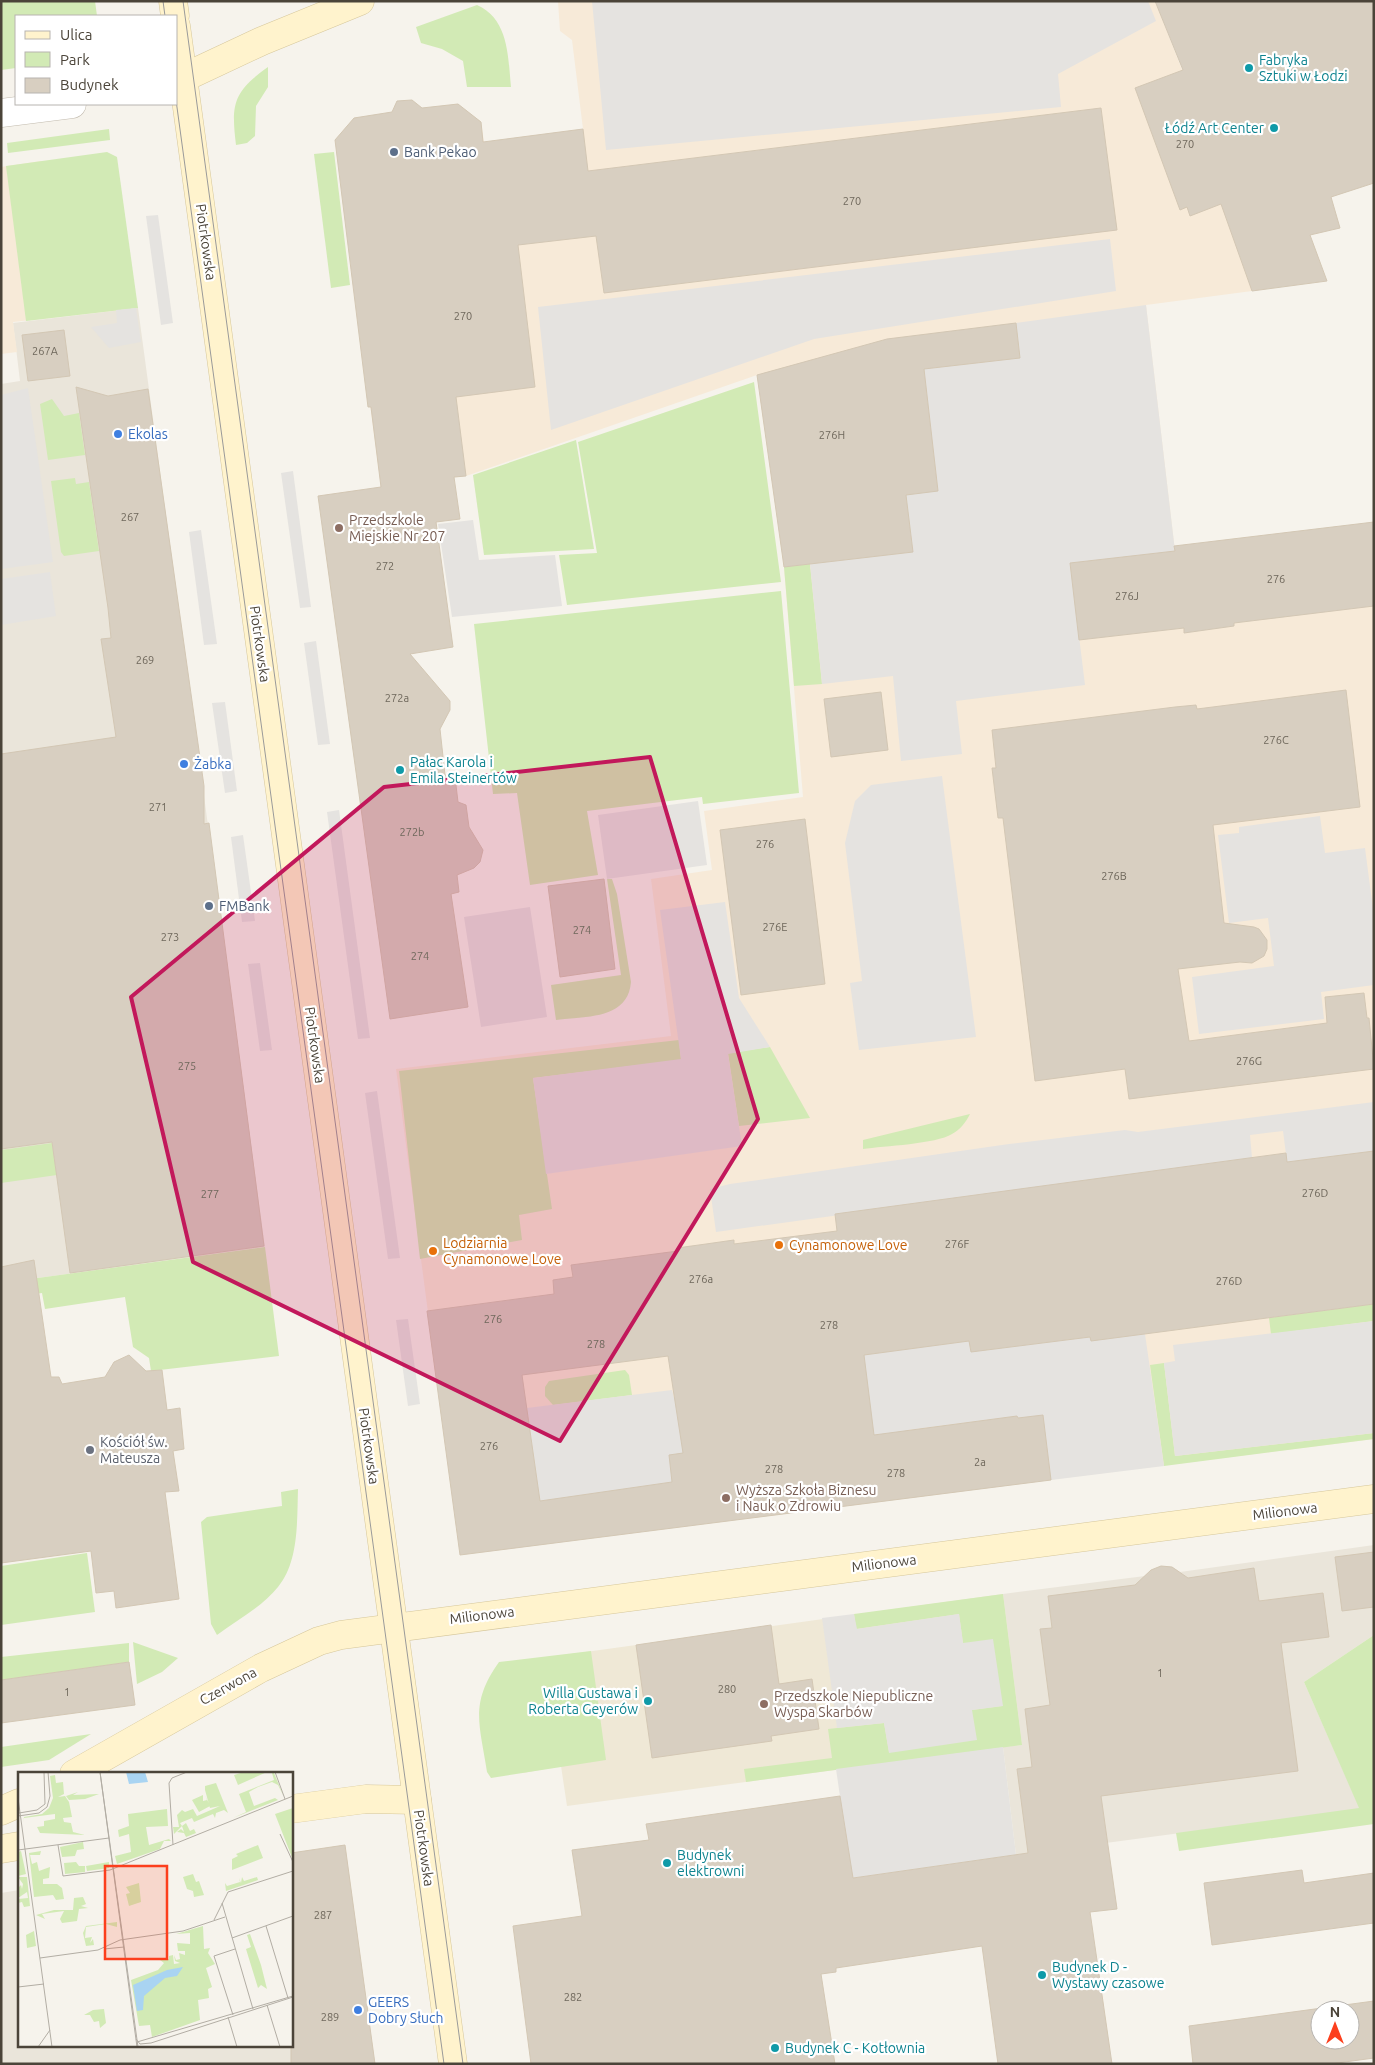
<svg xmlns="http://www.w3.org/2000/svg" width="1375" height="2065" viewBox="0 0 1375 2065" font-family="Ubuntu,sans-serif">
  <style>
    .residential { fill: #eae5da }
    .commercial { fill: #f7ead8 }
    .education { fill: #efe8d6 }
    .green { fill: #d2eab5 }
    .parking { fill: #e5e3e0 }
    .building { fill: #d8cfc1; stroke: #d3c7b4; fill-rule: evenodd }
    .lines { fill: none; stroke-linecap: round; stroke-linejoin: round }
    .street-casing { stroke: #c2bbae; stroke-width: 29 }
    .secondary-casing { stroke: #d6c79b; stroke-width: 29 }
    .street { stroke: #fff; stroke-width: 28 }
    .secondary { stroke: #fff3cd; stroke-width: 28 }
    .tram { stroke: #9a9a9a; stroke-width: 1 }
    .marked { fill: #c2185b; fill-opacity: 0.2; stroke: #c2185b; stroke-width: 4; stroke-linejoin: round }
    .culture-dot { fill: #0f9aa8; stroke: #fff; stroke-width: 2 }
    .service-dot { fill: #5c6f8a; stroke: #fff; stroke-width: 2 }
    .shop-dot { fill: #3f7fe0; stroke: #fff; stroke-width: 2 }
    .education-dot { fill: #8d6e63; stroke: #fff; stroke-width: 2 }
    .food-dot { fill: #e8710a; stroke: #fff; stroke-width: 2 }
    .worship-dot { fill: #6b7280; stroke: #fff; stroke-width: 2 }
    .labels { text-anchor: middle; stroke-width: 4.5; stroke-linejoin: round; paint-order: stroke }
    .number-label { font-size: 11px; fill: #6e675b }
    .culture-label { font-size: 14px; fill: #0d838f; stroke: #fff; text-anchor: start }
    .service-label { font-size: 14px; fill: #4e5e75; stroke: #fff; text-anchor: start }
    .street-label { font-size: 14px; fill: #4b4439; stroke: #fff }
    .shop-label { font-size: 14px; fill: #366cbe; stroke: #fff; text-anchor: start }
    .education-label { font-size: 14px; fill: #785e54; stroke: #fff; text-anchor: start }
    .food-label { font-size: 14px; fill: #c56008; stroke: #fff; text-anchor: start }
    .worship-label { font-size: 14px; fill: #5b616d; stroke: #fff; text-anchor: start }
    .inset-road { fill: none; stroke: #b2ada4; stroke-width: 1 }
    .view { fill: #fc3f1d; fill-opacity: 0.15; stroke: #fc3f1d; stroke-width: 2.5 }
    .inset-edge { fill: none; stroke: #4b4439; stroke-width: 2.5 }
  </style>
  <rect width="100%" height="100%" fill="#f6f3ec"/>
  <!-- residential -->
  <g class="residential">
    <polygon points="138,308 265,1247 1,1283 1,384 20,381 13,323"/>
    <polygon points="1374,1545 1374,1635 1304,1682 1360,1809 1016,1855 1003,1747 1022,1745 1003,1594 1145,1576 1161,1566 1172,1567 1180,1572"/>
    <polygon points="345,1845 375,2064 1,2064 1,1893 19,1890 19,2046 291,2046 291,1853"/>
  </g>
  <!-- commercial -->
  <g class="commercial">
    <polygon points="558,1 1155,1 1245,230 1252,291 1146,305 1175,551 1079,640 1184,628 1185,633 1234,626 1234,623 1374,606 1374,1439 525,1546 432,1343 396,1069 671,1036 651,879 712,870 704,811 803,797 784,567 757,375 466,476 381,487 335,140 354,118 458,104 481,122 484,142 583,129 572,40 560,31"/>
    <polygon points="41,161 138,308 13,322 17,352 1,354 1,167"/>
  </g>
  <!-- education -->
  <polygon class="education" points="1003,1594 1022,1745 567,1806 561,1766 523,1773 506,1663"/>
  <!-- green -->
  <g class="green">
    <polygon points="1,1 95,1 97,16 16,16 16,68 1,70"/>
    <path d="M477 5C509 19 508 57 511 87H467L463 61 442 49 421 43 416 27Z"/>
    <path d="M268 67V87L256 106 255 136 247 143 236 145C231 104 233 92 268 67Z"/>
    <polygon points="109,129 110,140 8,153 7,143"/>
    <polygon points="107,152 117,157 138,308 26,321 6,166"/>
    <polygon points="334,152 350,285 331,288 314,154"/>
    <polygon points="754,382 781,582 567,605 559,555 597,553 578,442"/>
    <polygon points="52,399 64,416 79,413 85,455 48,460 40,404"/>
    <polygon points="576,440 594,549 484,555 473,475"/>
    <polygon points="75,478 76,484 89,482 99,551 64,556 61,552 51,481"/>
    <polygon points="810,564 822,684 794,686 784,567"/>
    <polygon points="781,591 799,793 703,804 702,797 587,811 598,875 530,885 517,793 493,794 474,624"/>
    <path d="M607 879H612L617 894 631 982C628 1020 585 1016 556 1020L551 985 621 975Z"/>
    <polygon points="679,1040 681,1060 533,1078 552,1209 519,1215 522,1240 420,1259 399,1071"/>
    <polygon points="770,1047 810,1118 739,1126 728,1053"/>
    <path d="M970 1114C966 1122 960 1130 952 1134 936 1144 884 1146 863 1149V1140Z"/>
    <polygon points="52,1143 57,1175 1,1183 1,1150"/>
    <polygon points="265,1247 279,1356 151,1371 149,1358 133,1347 125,1297 45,1309 42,1293 1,1299 1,1283"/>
    <polygon points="1374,1304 1374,1321 1271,1334 1269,1318"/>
    <polygon points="1164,1363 1175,1456 1374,1433 1374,1439 1164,1466 1150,1365"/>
    <polygon points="625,1370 629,1375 632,1395 553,1405 545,1396 545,1387 549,1381"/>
    <path d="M298 1489C297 1520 299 1562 278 1587 262 1607 237 1620 217 1635L211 1624 201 1522 207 1517 282 1506 281 1492Z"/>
    <polygon points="87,1553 95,1612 1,1625 1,1566"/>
    <polygon points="1003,1594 1022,1745 746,1782 744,1769 832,1758 828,1729 884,1723 889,1752 972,1710 1002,1706 963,1643 959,1614 856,1629 854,1614"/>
    <polygon points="1374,1635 1374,1824 1179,1851 1176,1833 1359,1808 1304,1682"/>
    <polygon points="133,1642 178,1658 162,1672 137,1684"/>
    <polygon points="129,1643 129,1662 1,1680 1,1657"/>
    <path d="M591 1651 606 1760 491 1778 487 1772C480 1725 469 1704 499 1662Z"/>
    <polygon points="91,1734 49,1760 1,1767 1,1747"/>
  </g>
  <!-- parking -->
  <g class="parking">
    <polygon points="592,1 1148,1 1156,21 1058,74 1061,107 606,150"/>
    <polygon points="158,215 173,323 161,325 146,216"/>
    <polygon points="1110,239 1116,291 814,339 551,430 538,307"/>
    <polygon points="1146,305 1175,551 1070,563 1085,685 956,701 962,754 901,761 893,676 822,684 810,564 913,552 906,495 938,490 924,369 1020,358 1016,323"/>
    <polygon points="136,308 141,342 109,348 91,327 117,323 116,310"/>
    <polygon points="28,388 53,562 1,569 1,395"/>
    <polygon points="293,471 311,607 300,608 281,473"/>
    <polygon points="473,520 479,560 555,555 562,606 452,617 438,524"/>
    <polygon points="201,530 217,644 204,645 189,532"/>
    <polygon points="50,572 56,616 1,625 1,579"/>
    <polygon points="316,641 330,744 318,745 304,643"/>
    <polygon points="225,702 237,791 225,793 212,703"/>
    <polygon points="942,776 976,1037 859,1050 850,983 862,981 845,843 855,801 871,785"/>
    <polygon points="698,801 707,865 607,879 598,815"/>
    <polygon points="339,810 370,1038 358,1039 327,812"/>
    <polygon points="1320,816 1325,853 1365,848 1374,917 1374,985 1321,992 1324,1019 1199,1034 1192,977 1274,966 1268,918 1229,923 1218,835 1239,833 1239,827"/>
    <polygon points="243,835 255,921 242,922 231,837"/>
    <polygon points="725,902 739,998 770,1047 728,1054 742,1146 546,1174 533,1078 681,1059 660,910"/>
    <polygon points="530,907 547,1017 481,1027 464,917"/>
    <polygon points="260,963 272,1050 260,1051 248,964"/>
    <polygon points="377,1091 400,1258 388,1259 365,1093"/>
    <polygon points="1374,1102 1374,1151 1287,1162 1283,1131 1250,1135 1252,1158 716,1232 710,1189 730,1184 1009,1144 1125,1130 1138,1132"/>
    <polygon points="408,1319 420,1404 408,1406 396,1320"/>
    <polygon points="1374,1321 1374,1433 1175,1456 1164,1363 1175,1361 1173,1345"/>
    <polygon points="1145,1334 1164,1466 1051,1480 1043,1416 1018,1418 1017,1416 908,1430 910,1445 702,1451 669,1455 672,1482 540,1501 527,1408 672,1390 674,1398 690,1395 699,1377 969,1341 971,1351 1090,1337"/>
    <polygon points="854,1614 857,1629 959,1614 963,1643 993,1639 1003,1706 972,1710 977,1740 889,1753 884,1723 837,1728 822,1618"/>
    <polygon points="1003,1747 1016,1855 852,1878 836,1769"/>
  </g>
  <!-- building -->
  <g class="building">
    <polygon points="1155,1 1374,1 1374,183 1331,197 1340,228 1310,235 1327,281 1252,291 1221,204 1190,216 1187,207 1180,210 1135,88 1183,70"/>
    <polygon points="412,100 422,108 458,104 481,122 483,142 583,129 588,171 1101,108 1117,230 604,293 596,236 518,245 535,387 456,397 466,476 454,477 460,519 436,522 453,647 410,654 450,701 450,710 440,729 445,775 455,777 458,802 466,805 469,827 483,850 480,862 474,868 457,875 459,892 451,894 468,1007 390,1019 318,496 381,487 371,407 368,407 335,140 354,118 392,112 397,101"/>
    <polygon points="1016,323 1020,358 924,369 938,491 906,495 913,552 784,567 757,375 887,339"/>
    <polygon points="64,330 70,376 28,381 22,335"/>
    <polygon points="76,387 108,396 148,389 204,786 204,824 209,823 264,1246 70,1273 52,1142 1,1149 1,754 116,737 101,639 111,638 108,608"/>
    <polygon points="1374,522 1374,606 1234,623 1234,626 1184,633 1184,628 1079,640 1070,563 1175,551 1174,546"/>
    <polygon points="1346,690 1360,807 1213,825 1224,923 1254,927 1259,929 1267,940 1267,949 1264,956 1252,963 1240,962 1178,969 1189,1041 1327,1023 1325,997 1364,993 1367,1018 1369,1018 1374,1069 1129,1099 1125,1069 1035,1081 1003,818 998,818 992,768 996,768 992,730 1175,707 1196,705 1197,709"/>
    <polygon points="881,692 888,750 831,757 824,699"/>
    <polygon points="805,819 825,984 741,995 720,830"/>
    <polygon points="604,879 615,969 560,977 548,886"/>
    <path d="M1374 1151V1304L1091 1341 1090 1337 971 1352 969 1341 864 1355 874 1435 1017 1416 1018 1418 1043 1415 1051 1480 460 1555 427 1311 554 1294 553 1280 573 1277 571 1265 678 1251 677 1248 706 1244 734 1240V1244L837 1231 835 1214 1286 1153 1287 1162ZM668 1356 683 1453 669 1455 672 1482 540 1501 522 1375Z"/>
    <polygon points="34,1260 51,1377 59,1377 62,1384 105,1377 114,1362 129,1355 146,1371 162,1370 167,1410 180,1408 184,1449 173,1451 179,1491 165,1492 179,1599 116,1608 114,1591 96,1593 91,1551 1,1563 1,1267"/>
    <polygon points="1374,1552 1374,1607 1342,1611 1335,1557"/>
    <polygon points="1161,1566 1172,1567 1188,1578 1254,1568 1259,1601 1323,1593 1329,1637 1281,1643 1298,1771 1101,1796 1117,1909 1090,1912 1112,2064 998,2064 982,1946 836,1968 836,1972 821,1974 835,2064 531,2064 513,1926 582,1916 572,1850 649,1840 646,1824 840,1796 853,1878 1028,1853 1017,1769 1032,1767 1025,1709 1050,1705 1040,1629 1052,1628 1048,1596 1135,1585 1151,1570"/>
    <polygon points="771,1625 779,1684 812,1679 819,1729 771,1736 772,1741 652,1758 636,1645"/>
    <polygon points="129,1662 135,1705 1,1723 1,1680"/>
    <polygon points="345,1845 375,2064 291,2064 291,1853"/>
    <polygon points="1302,1870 1304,1883 1374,1873 1374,1923 1212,1945 1204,1883"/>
    <path d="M1374 2001V2058L1330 2064H1193L1189 2026ZM1320 2010H1350V2040H1320Z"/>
  </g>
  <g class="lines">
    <!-- street casing -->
    <g class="street-casing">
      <polyline id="street" points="1,113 72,104"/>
    </g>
    <!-- secondary casing -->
    <g class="secondary-casing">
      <g id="secondary">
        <polyline points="173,1 175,16"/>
        <polyline points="176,26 453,2064"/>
        <polyline points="183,78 262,41 360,1"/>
        <polyline points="74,1774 261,1668 319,1641 341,1635 1374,1499"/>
        <polyline points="291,1809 366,1799 417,1800"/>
        <polyline points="1,1811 19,1803"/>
        <polyline points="1,1849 19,1846"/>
      </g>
    </g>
    <!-- street -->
    <use href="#street" class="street"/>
    <!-- secondary -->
    <use href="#secondary" class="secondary"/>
    <!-- tram -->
    <g class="tram">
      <polyline points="163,1 165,16"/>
      <polyline points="183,1 463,2064"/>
      <polyline points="176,100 444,2064"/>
    </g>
  </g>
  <!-- marked area -->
  <path class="marked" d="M650 757 758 1119 560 1441 193 1262 131 997 384 787Z"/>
  <!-- markers -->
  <g class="culture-dot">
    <circle cx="1249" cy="68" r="5"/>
    <circle cx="1274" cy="128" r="5"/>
    <circle cx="400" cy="770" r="5"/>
    <circle cx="648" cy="1701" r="5"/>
    <circle cx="667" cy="1863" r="5"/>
    <circle cx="1042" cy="1975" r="5"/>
    <circle cx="775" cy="2048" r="5"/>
  </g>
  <g class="service-dot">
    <circle cx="394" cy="152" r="5"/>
    <circle cx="209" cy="906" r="5"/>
  </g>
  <g class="shop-dot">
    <circle cx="118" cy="434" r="5"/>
    <circle cx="184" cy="764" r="5"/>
    <circle cx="358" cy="2010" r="5"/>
  </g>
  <g class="education-dot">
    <circle cx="339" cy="528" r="5"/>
    <circle cx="726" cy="1498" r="5"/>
    <circle cx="764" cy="1704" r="5"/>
  </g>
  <g class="food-dot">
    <circle cx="779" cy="1245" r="5"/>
    <circle cx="433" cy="1251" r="5"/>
  </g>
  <circle class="worship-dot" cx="90" cy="1450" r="5"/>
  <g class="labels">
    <!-- number labels -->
    <g class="number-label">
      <text x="1185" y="148">270</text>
      <text x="852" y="205">270</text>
      <text x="463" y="320">270</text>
      <text x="45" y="355">267A</text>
      <text x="832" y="439">276H</text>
      <text x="130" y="521">267</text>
      <text x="385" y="570">272</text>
      <text x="1276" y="583">276</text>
      <text x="1127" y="600">276J</text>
      <text x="145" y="664">269</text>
      <text x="397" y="702">272a</text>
      <text x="1276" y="744">276C</text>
      <text x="158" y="811">271</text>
      <text x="412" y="836">272b</text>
      <text x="765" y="848">276</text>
      <text x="1114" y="880">276B</text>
      <text x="775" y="931">276E</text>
      <text x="582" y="934">274</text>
      <text x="170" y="941">273</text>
      <text x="420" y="960">274</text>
      <text x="1249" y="1065">276G</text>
      <text x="187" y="1070">275</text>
      <text x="1315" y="1197">276D</text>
      <text x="210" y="1198">277</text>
      <text x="957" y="1248">276F</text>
      <text x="701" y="1283">276a</text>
      <text x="1229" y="1285">276D</text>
      <text x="493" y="1323">276</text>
      <text x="829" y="1329">278</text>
      <text x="596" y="1348">278</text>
      <text x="489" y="1450">276</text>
      <text x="980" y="1466">2a</text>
      <text x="774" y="1473">278</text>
      <text x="896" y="1477">278</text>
      <text x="1160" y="1677">1</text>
      <text x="727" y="1693">280</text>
      <text x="67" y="1696">1</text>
      <text x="323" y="1919">287</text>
      <text x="573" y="2001">282</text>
      <text x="330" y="2021">289</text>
    </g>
    <!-- culture labels -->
    <g class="culture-label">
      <text x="1259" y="65">Fabryka<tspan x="1259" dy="16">Sztuki w Łodzi</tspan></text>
      <text x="1264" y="133" text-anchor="end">Łódź Art Center</text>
      <text x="410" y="767">Pałac Karola i<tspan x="410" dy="16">Emila Steinertów</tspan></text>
      <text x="638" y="1698" text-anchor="end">Willa Gustawa i<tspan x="638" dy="16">Roberta Geyerów</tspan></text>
      <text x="677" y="1860">Budynek<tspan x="677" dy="16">elektrowni</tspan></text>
      <text x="1052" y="1972">Budynek D -<tspan x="1052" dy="16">Wystawy czasowe</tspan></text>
      <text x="785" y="2053">Budynek C - Kotłownia</text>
    </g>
    <!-- service labels -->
    <g class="service-label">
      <text x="404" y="157">Bank Pekao</text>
      <text x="219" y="911">FMBank</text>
    </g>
    <!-- street labels -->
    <g class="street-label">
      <text transform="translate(206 242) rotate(82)" y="5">Piotrkowska</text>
      <text transform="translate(260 644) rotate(82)" y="5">Piotrkowska</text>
      <text transform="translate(315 1045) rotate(82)" y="5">Piotrkowska</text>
      <text transform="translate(369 1446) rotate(82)" y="5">Piotrkowska</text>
      <text transform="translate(1285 1511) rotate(-7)" y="5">Milionowa</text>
      <text transform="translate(884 1563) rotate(-7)" y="5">Milionowa</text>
      <text transform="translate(482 1615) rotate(-7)" y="5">Milionowa</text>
      <text transform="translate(228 1686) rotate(-29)" y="5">Czerwona</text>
      <text transform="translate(424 1848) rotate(82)" y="5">Piotrkowska</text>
    </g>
    <!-- shop labels -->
    <g class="shop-label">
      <text x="128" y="439">Ekolas</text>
      <text x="194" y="769">Żabka</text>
      <text x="368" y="2007">GEERS<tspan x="368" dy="16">Dobry Słuch</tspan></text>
    </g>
    <!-- education labels -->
    <g class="education-label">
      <text x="349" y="525">Przedszkole<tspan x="349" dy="16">Miejskie Nr 207</tspan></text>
      <text x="736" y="1495">Wyższa Szkoła Biznesu<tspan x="736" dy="16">i Nauk o Zdrowiu</tspan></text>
      <text x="774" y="1701">Przedszkole Niepubliczne<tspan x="774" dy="16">Wyspa Skarbów</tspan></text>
    </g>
    <!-- food labels -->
    <g class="food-label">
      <text x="443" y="1248">Lodziarnia<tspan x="443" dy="16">Cynamonowe Love</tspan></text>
      <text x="789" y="1250">Cynamonowe Love</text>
    </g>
    <!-- worship labels -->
    <g class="worship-label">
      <text x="100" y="1447">Kościół św.<tspan x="100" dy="16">Mateusza</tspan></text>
    </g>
  </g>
  <!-- overview -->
  <g transform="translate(18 1772)">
    <rect width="275" height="275" fill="#f6f3ec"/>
    <path d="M226 0H249L220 13 216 3ZM254 1H256L266 25 260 13 254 10 240 15 231 20 236 34 257 26 260 28 215 46 228 40 221 22 256 8ZM37 3 38 11 45 10 46 22 40 25 47 24 51 30 54 45 45 46 46 50 53 51 55 60 67 63 22 61 19 55 26 54V49L37 47V42L6 46 5 51 6 45 24 42 31 36 35 26 32 4ZM198 11 210 41 206 38 198 41 197 46 195 42 176 50 174 46 162 51 164 54 168 51 172 59 176 57 178 61 168 65 166 61 159 60 163 57 166 60 164 54 156 62 155 55H161L159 43 164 38 167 40 175 37 179 44 202 34 192 36 187 18V14ZM60 20 55 23 81 22 67 27 51 28 48 24ZM185 23V29L189 28 187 23 192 34 181 40 174 28ZM275 36V88L257 42ZM149 37 150 54 128 55 131 73 151 67 153 69H146L142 77 99 92 97 84 113 80 111 62 101 65 100 58 111 54 110 42ZM65 70 66 77 59 78 57 84 44 85 42 75ZM240 73 245 86 214 98V87L220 84 218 82ZM3 79 8 102 0 104V80ZM23 79 22 83H12L14 92 19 90 21 99 32 95 31 106 25 107V112H39L44 116 46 127 38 128 35 123 16 125 11 81ZM58 90 61 94H67V100L47 102 46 91ZM91 90V96L69 99 68 94ZM175 102 178 110 181 109 186 123 176 125 175 119 169 117 165 105ZM0 105H9L12 134 6 135 4 130 0 131V127L10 126 9 120 0 126V116L3 113 4 117 5 112ZM224 105 226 109 239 105 240 108 208 119 207 111 209 114 222 110 221 106 223 111ZM121 111 123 130 111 134 108 122 112 121 108 115ZM65 125 68 132 63 134 70 136 61 137 59 149 44 151 42 147 46 139 24 142 27 147 18 143 36 138H55L56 126ZM99 150V155L88 152 68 155 67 166 74 165 72 171 75 167 76 173 68 174 65 161 68 154ZM185 154 186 177 192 176 190 181 197 192 188 196 194 215 190 217 191 226 180 228 182 248 134 265 132 253 121 254 113 208 140 198 146 191 142 188 151 187V184L155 183 156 192 162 191 157 189 156 183 158 188 162 187 161 181 167 183V179H160L159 171 172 172V161L158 162ZM16 159 18 174 9 176 8 163ZM232 162 243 193 249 217 243 213 240 216 228 177 233 175 229 163ZM86 237 88 251 82 256 81 249 76 250 72 243H66L75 238Z" fill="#d2eab5"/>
    <path d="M108 0H127L130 10 111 12ZM165 195 159 204 147 206 126 224 125 238 119 239 115 213 149 198Z" fill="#a9d4f2"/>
    <path class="inset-road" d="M82 0 119 275M82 0 120 275M257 0 267 27M0 26 34 275M1 41 19 38 27 32 26 0M0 44 21 41 29 35 32 24 30 0M262 62 275 90M40 73 45 104 92 98 275 24M155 73 151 11 154 6 169 0M0 78 91 66M204 131 235 237M196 148 210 120 275 99M248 154 270 226M214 166 275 144M86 177 106 175M80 178 102 168 165 159 207 145M22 186 80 178M0 215 26 212M249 233 262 275M215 243 196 184 217 177M210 245 219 275M118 267 122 272 133 271 275 225M119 270 275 224M20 275 32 258"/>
    <path class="view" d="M87 94H149V187H87Z"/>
    <rect width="275" height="275" class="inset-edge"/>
  </g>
  <!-- border -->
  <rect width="1375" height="2065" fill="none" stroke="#4b4439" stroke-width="5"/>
  <!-- legend -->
  <rect x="15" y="15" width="162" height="90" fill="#ffffff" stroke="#b7b4b0"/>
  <rect x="25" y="31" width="25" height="8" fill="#fff3cd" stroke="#b7b4b0"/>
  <text x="60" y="40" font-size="15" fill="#4b4439">Ulica</text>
  <rect x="25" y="52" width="25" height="15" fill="#d2eab5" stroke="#b7b4b0"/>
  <text x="60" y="65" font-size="15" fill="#4b4439">Park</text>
  <rect x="25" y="78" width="25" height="15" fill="#d8cfc1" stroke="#b7b4b0"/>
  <text x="60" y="90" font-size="15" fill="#4b4439">Budynek</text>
  <!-- north arrow -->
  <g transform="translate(1335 2025)"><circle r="24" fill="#ffffff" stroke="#b7b4b0"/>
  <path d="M0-4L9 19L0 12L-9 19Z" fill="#fc3f1d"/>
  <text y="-8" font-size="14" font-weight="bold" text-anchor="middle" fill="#4b4439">N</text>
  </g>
</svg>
